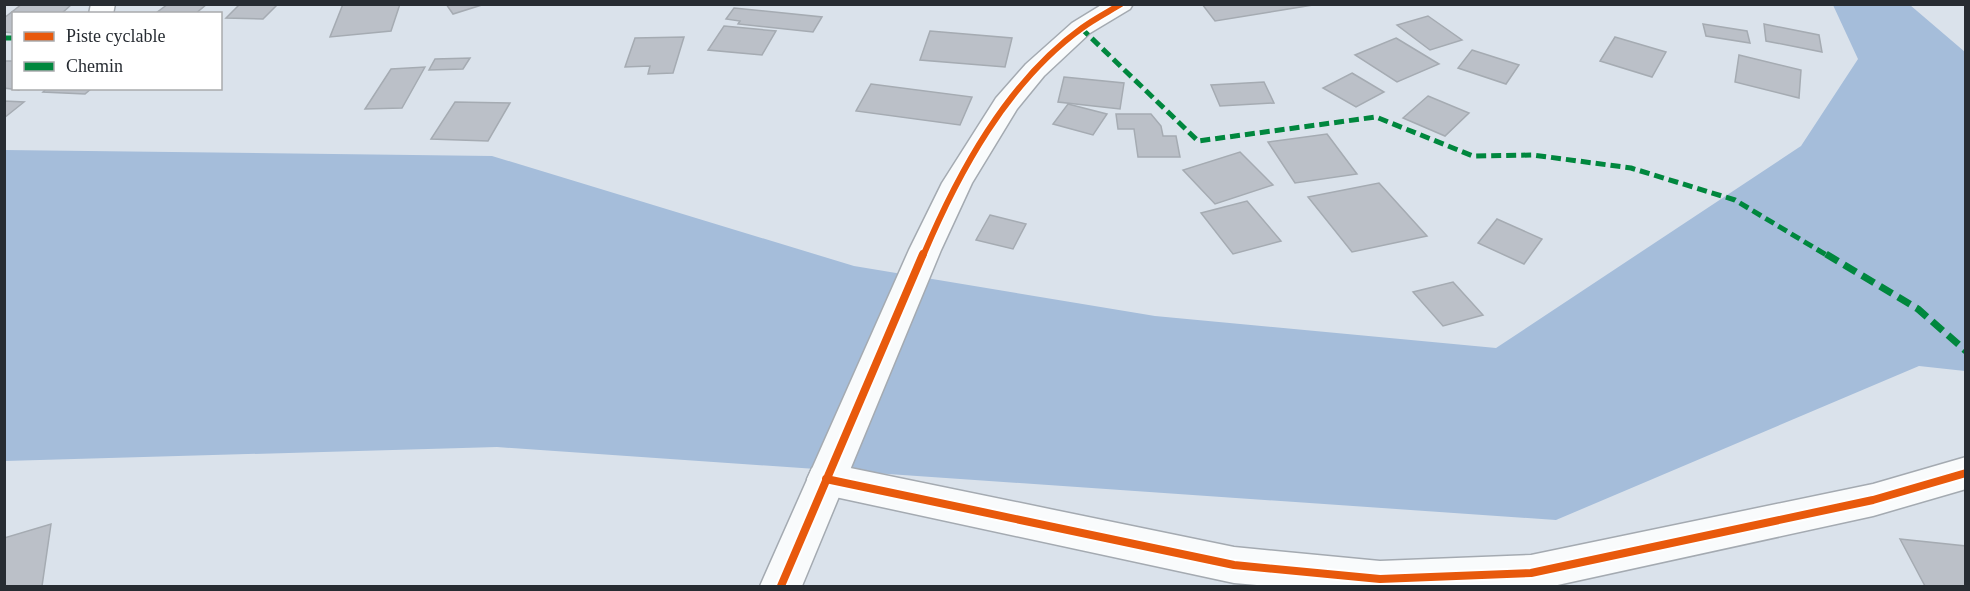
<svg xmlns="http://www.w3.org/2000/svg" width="1970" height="591" viewBox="0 0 1970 591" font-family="'Times New Roman',serif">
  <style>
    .forest { fill: #a5bdda }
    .building { fill: #bbc0c8; stroke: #a5abb2; stroke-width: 1.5 }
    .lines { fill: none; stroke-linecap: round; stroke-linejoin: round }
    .minor-casing { stroke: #a4aab1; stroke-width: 3 }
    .tertiary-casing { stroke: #a4aab1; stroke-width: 3 }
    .minor { fill: #f9fbfc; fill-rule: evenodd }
    .tertiary { fill: #f9fbfc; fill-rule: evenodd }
    .quiet-far1 { stroke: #00873e; stroke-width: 5; stroke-dasharray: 10 5; stroke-linecap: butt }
    .quiet { stroke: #00873e; stroke-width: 7; stroke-dasharray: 14 7; stroke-linecap: butt }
    .cycleway-far1-casing { stroke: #fff; stroke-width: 9 }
    .cycleway-casing { stroke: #fff; stroke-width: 12 }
    .cycleway-far1 { stroke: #e8590c; stroke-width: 6 }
    .cycleway { stroke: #e8590c; stroke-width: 8 }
  </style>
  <rect width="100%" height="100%" fill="#dae2eb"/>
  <!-- forest -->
  <polygon class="forest" points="1833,5 1910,5 1965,52 1965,371 1919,366 1556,520 497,447 5,461 4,150 492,156 854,266 1155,316 1496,348 1801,146 1858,59"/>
  <!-- building -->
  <g class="building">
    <polygon points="22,4 72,4 61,14 14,14 14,33 4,32 4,18"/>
    <polygon points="168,4 207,4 195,14 156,13"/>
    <polygon points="240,4 278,4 263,19 226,18"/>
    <polygon points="343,4 400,4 391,31 330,37"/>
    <polygon points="446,4 485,4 453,14"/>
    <polygon points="1202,4 1312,4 1313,5 1215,21"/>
    <polygon points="734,8 822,17 813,32 738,24 740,21 726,19"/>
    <polygon points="1428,16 1462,40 1430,50 1397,25"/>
    <polygon points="1703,24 1747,31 1750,43 1706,36"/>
    <polygon points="1764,24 1819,35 1822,52 1766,41"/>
    <polygon points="724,26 776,31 762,55 708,50"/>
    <polygon points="930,31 1012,38 1005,67 920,60"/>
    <polygon points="684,37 673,73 648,74 650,66 625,67 635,38"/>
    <polygon points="1615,37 1666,52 1652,77 1600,61"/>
    <polygon points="1396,38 1439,64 1397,82 1355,55"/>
    <polygon points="1472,50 1519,65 1506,84 1458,68"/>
    <polygon points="1739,55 1801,70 1799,98 1735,82"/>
    <polygon points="470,58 463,69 429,70 435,59"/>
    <polygon points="4,61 14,61 14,88 21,88 19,90 4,88"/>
    <polygon points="425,67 402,108 365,109 391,69"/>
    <polygon points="1352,73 1384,92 1356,107 1323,88"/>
    <polygon points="1064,77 1124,83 1120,109 1058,102"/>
    <polygon points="1264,82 1274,103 1220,106 1211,85"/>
    <polygon points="871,84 972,97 960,125 856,111"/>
    <polygon points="47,88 92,88 85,94 43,92"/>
    <polygon points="1428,96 1469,113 1445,136 1403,118"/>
    <polygon points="4,101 24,102 4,118"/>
    <polygon points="455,102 510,103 488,141 431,139"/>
    <polygon points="1068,104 1107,114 1093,135 1053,124"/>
    <polygon points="1116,114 1151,114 1161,126 1163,136 1176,136 1180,157 1138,157 1134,129 1118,129"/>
    <polygon points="1327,134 1357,174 1295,183 1268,142"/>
    <polygon points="1240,152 1273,185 1215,204 1183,170"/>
    <polygon points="1379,183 1427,236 1352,252 1308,197"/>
    <polygon points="1247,201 1281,241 1233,254 1201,213"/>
    <polygon points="990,215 1026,224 1013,249 976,240"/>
    <polygon points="1497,219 1542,239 1524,264 1478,243"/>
    <polygon points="1453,282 1483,315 1443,326 1413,292"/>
    <polygon points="51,524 42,586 4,586 4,538"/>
    <polygon points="1900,539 1966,546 1966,586 1925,586"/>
  </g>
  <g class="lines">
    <!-- minor casing -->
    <g class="minor-casing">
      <g id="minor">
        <polygon points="91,4 115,4 113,14 89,14"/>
        <polygon points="1966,457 1966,489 1873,516 1553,586 1268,586 1234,583 826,495 812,490 807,479 812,468 826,463 1234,547 1380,561 1531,555 1873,484"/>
      </g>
    </g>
    <!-- tertiary casing -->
    <g class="tertiary-casing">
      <polygon id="tertiary" points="1103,4 1133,4 1130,9 1090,33 1044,76 1017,109 972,183 941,250 802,586 760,586 909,250 942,183 996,98 1026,64 1072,23"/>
    </g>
    <!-- minor -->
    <use href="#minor" class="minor"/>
    <!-- tertiary -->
    <use href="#tertiary" class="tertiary"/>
    <!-- quiet-far1 -->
    <g class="quiet-far1">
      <polyline points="1081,28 1198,141 1376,117 1473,156 1533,155 1631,168 1735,200 1828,256"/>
      <polyline points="4,38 14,38"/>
    </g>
    <!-- quiet -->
    <polyline class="quiet" points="1826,254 1918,309 1966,351"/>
    <!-- cycleway-far1 casing -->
    <g class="cycleway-far1-casing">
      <path id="cycleway-far1" d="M923 256C958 173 1007 82 1082 28 1094 19 1108 12 1121 4"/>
    </g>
    <!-- cycleway casing -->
    <g class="cycleway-casing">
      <g id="cycleway">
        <polyline points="826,479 1234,565 1380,579 1531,573 1873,500 1966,473"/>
        <polyline points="781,586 923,254"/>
      </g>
    </g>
    <!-- cycleway-far1 -->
    <use href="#cycleway-far1" class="cycleway-far1"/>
    <!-- cycleway -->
    <use href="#cycleway" class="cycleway"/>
  </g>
  <!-- border -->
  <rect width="1970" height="591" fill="none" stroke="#272c32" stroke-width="12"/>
  <!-- legend -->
  <rect x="12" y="12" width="210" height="78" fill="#ffffff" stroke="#a9abad" stroke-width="1.5"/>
  <rect x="24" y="32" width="30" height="9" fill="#e8590c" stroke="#a9abad" stroke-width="1.5"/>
  <text x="66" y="42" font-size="18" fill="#272c32">Piste cyclable</text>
  <rect x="24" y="62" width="30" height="9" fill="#00873e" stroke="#a9abad" stroke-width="1.5"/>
  <text x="66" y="72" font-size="18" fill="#272c32">Chemin</text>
</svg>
